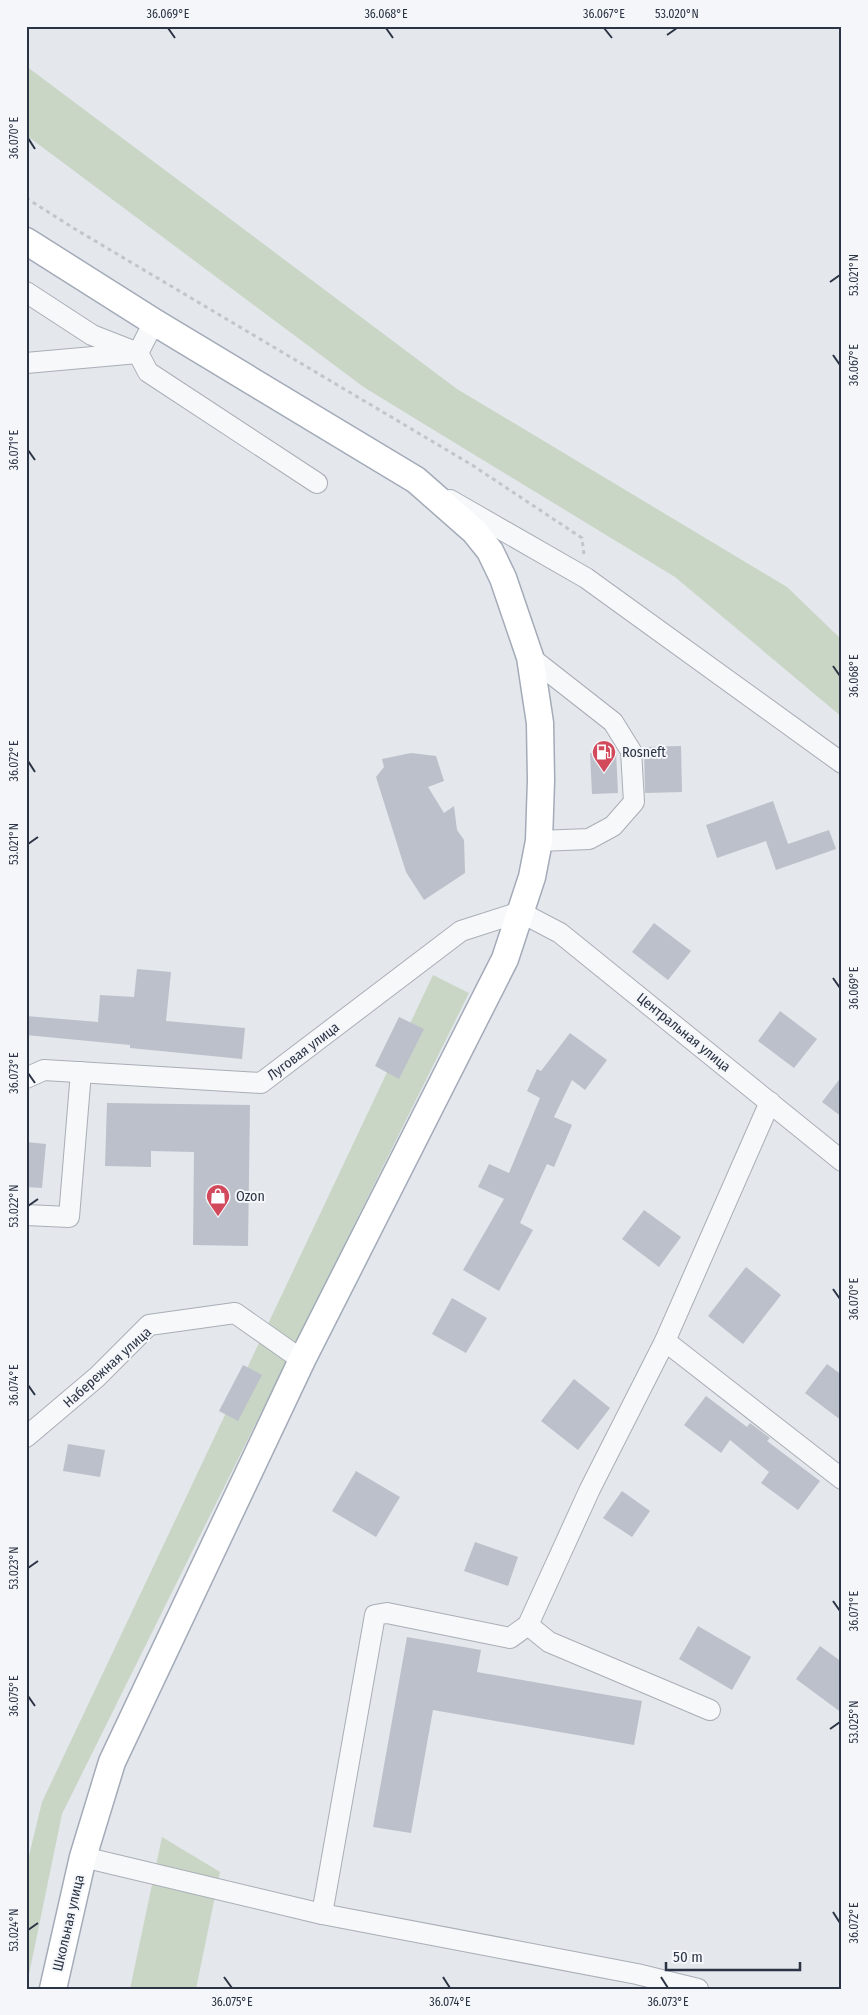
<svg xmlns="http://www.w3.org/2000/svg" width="868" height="2015" viewBox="0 0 868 2015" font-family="'Fira Sans Condensed',sans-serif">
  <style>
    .green { fill: #c9d6c5 }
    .building { fill: #bbc0ca }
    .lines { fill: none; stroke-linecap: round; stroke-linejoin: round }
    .minor-casing { stroke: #a9aeb7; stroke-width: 22 }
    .major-casing { stroke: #a3abb8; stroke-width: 29 }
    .path { stroke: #c2c5cb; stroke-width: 3; stroke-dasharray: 4 4; stroke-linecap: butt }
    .minor { stroke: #f7f8fa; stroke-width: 20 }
    .major { stroke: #fff; stroke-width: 26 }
    .ticks { fill: none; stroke: #2b3445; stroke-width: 2 }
    .labels { text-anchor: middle; stroke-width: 4; stroke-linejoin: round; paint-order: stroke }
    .poi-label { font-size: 14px; fill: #2b3445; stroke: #f4f6f9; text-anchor: start }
    .street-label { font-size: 14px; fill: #2b3445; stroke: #f4f6f9 }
    .neatline { fill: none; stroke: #2b3445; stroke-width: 2 }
    .ticks-label { font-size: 12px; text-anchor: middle; fill: #2b3445 }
  </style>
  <rect width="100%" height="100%" fill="#e4e7ec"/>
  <!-- green -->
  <g class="green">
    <polygon points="26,66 457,389 787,587 842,640 842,717 675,577 365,388 26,135"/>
    <polygon points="433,975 469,993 62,1814 26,1989 26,1868 42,1802"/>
    <polygon points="162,1837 220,1872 196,1989 130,1989"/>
  </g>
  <!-- building -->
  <g class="building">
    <polygon points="681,746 682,792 645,793 644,747"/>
    <polygon points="616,751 618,793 592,794 590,753"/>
    <polygon points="411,753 436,756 444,781 428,787 444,813 454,806 457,830 464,840 465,873 424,900 406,872 376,777 384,767 382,759"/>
    <polygon points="773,801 788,844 829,830 836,849 776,870 766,841 717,858 706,825"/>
    <polygon points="654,923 691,951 668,980 632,952"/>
    <polygon points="137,969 171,972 166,1021 245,1028 242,1059 130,1048 130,1045 26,1035 26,1016 98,1022 100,995 134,997"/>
    <polygon points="780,1011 817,1039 794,1068 758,1041"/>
    <polygon points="399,1017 424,1029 399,1079 375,1066"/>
    <polygon points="570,1033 607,1060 585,1090 572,1080 554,1117 572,1125 554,1167 547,1164 520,1223 533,1230 499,1291 463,1270 504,1199 478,1187 489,1164 509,1173 540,1098 527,1091 537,1069 541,1071"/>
    <polygon points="842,1076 842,1117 822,1102"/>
    <polygon points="107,1103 250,1105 248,1246 193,1245 194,1152 151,1151 151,1167 105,1166"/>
    <polygon points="26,1142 46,1144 42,1188 26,1187"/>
    <polygon points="644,1210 681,1237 659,1267 622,1239"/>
    <polygon points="746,1267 781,1295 743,1344 708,1316"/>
    <polygon points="452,1298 487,1318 466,1353 432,1334"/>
    <polygon points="827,1364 842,1375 842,1421 805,1393"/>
    <polygon points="243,1365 262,1375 238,1421 219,1411"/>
    <polygon points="574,1379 610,1408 578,1450 541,1421"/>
    <polygon points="706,1396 747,1427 750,1423 770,1438 767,1441 820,1481 798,1510 761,1483 769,1472 730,1440 721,1453 684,1425"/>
    <polygon points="68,1444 105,1450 100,1477 63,1471"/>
    <polygon points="356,1471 400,1497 376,1537 332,1511"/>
    <polygon points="622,1491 650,1511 632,1537 603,1518"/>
    <polygon points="475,1542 518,1557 508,1586 464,1571"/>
    <polygon points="698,1626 751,1657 732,1690 679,1659"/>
    <polygon points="407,1637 481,1650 477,1672 642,1701 634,1745 433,1710 411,1833 373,1827"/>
    <polygon points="820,1646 842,1662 842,1713 796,1679"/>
  </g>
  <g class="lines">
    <!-- minor casing -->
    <g class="minor-casing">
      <g id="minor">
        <polyline points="26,292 92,335 138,353 148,372 317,483"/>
        <polyline points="26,363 138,353 154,322"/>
        <polyline points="450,500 586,578 842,763"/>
        <polyline points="530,657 613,722 631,751 634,802 613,826 589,839 539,841"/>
        <polyline points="26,1078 44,1070 261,1083 461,931 520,912 560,933 842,1161"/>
        <polyline points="26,1215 69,1217 81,1072"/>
        <polyline points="665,1341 842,1479"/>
        <polyline points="26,1437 97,1377 149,1325 235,1313 302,1360"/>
        <polyline points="528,1625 549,1642 710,1710"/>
        <polyline points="83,1857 322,1914 375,1615 387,1613 510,1638 528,1625 590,1489 665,1341 770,1102"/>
        <polyline points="322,1914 637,1974 698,1989"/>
      </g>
    </g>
    <!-- major casing -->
    <g class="major-casing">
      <polyline id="major" points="26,241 154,322 416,480 474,531 490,551 503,578 530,657 540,723 541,780 539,841 532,877 505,959 302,1360 112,1762 83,1857 53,1989"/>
    </g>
    <!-- path -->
    <polyline class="path" points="26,198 75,229 472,465 582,538 584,555"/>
    <!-- minor -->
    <use href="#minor" class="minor"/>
    <!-- major -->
    <use href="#major" class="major"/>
  </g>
  <!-- ticks -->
  <path class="ticks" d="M168 28 175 38M386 28 393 38M604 28 612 38M667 35 677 28M28 138 35 149M830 282 840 275M833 355 840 365M28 450 35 460M833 666 840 676M28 761 35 772M28 844 38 837M833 978 840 988M28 1073 35 1083M28 1206 38 1199M833 1289 840 1299M28 1385 35 1395M28 1568 38 1561M833 1601 840 1611M28 1696 35 1706M830 1729 840 1722M833 1912 840 1923M28 1930 38 1923M224 1977 232 1988M443 1977 450 1988M661 1977 668 1988"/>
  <!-- icons -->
  <defs>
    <g id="fuel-pin" transform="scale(1.25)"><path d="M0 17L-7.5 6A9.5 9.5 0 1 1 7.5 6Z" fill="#d1495b" stroke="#f4f6f9"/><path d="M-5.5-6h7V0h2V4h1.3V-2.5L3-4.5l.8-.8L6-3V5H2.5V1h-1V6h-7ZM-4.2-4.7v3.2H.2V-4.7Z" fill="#fff"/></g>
    <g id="shop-pin" transform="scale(1.25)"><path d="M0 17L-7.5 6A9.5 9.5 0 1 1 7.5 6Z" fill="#d1495b" stroke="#f4f6f9"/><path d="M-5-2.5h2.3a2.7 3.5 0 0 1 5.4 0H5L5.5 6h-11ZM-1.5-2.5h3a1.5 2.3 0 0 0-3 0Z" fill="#fff"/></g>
  </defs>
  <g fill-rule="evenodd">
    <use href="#fuel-pin" x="604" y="752"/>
    <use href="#shop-pin" x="218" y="1196"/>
  </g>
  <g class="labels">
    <!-- poi labels -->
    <g class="poi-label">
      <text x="622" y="757">Rosneft</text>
      <text x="236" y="1201">Ozon</text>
    </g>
    <!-- street labels -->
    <g class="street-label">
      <text transform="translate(684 1032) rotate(39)" y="5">Центральная улица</text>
      <text transform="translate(303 1051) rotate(-37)" y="5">Луговая улица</text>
      <text transform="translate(107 1367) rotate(-42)" y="5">Набережная улица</text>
      <text transform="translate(68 1923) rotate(-77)" y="5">Школьная улица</text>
    </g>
  </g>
  <!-- border -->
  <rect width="868" height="2015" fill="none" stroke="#f4f6f9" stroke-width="55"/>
  <!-- scale -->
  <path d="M666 1962v8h134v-8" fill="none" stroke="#2b3445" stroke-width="2.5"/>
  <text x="673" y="1962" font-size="15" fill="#2b3445" stroke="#f4f6f9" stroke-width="4" paint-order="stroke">50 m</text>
  <rect x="28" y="28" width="812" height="1960" class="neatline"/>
  <g class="ticks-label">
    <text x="168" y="18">36.069°E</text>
    <text x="386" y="18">36.068°E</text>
    <text x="604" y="18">36.067°E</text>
    <text x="677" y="18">53.020°N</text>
    <text transform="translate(14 138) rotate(-90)" y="4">36.070°E</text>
    <text transform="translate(854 275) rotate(-90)" y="4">53.021°N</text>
    <text transform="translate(854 365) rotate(-90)" y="4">36.067°E</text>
    <text transform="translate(14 450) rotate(-90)" y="4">36.071°E</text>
    <text transform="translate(854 676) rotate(-90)" y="4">36.068°E</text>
    <text transform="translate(14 761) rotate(-90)" y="4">36.072°E</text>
    <text transform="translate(14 844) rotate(-90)" y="4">53.021°N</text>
    <text transform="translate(854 988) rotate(-90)" y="4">36.069°E</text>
    <text transform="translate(14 1073) rotate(-90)" y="4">36.073°E</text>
    <text transform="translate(14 1206) rotate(-90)" y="4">53.022°N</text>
    <text transform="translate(854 1299) rotate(-90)" y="4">36.070°E</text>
    <text transform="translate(14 1385) rotate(-90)" y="4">36.074°E</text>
    <text transform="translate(14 1568) rotate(-90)" y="4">53.023°N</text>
    <text transform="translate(854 1611) rotate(-90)" y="4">36.071°E</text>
    <text transform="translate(14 1696) rotate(-90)" y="4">36.075°E</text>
    <text transform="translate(854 1722) rotate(-90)" y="4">53.025°N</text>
    <text transform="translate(854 1923) rotate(-90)" y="4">36.072°E</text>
    <text transform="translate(14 1930) rotate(-90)" y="4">53.024°N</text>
    <text x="232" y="2006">36.075°E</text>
    <text x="450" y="2006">36.074°E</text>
    <text x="668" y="2006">36.073°E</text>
  </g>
</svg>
